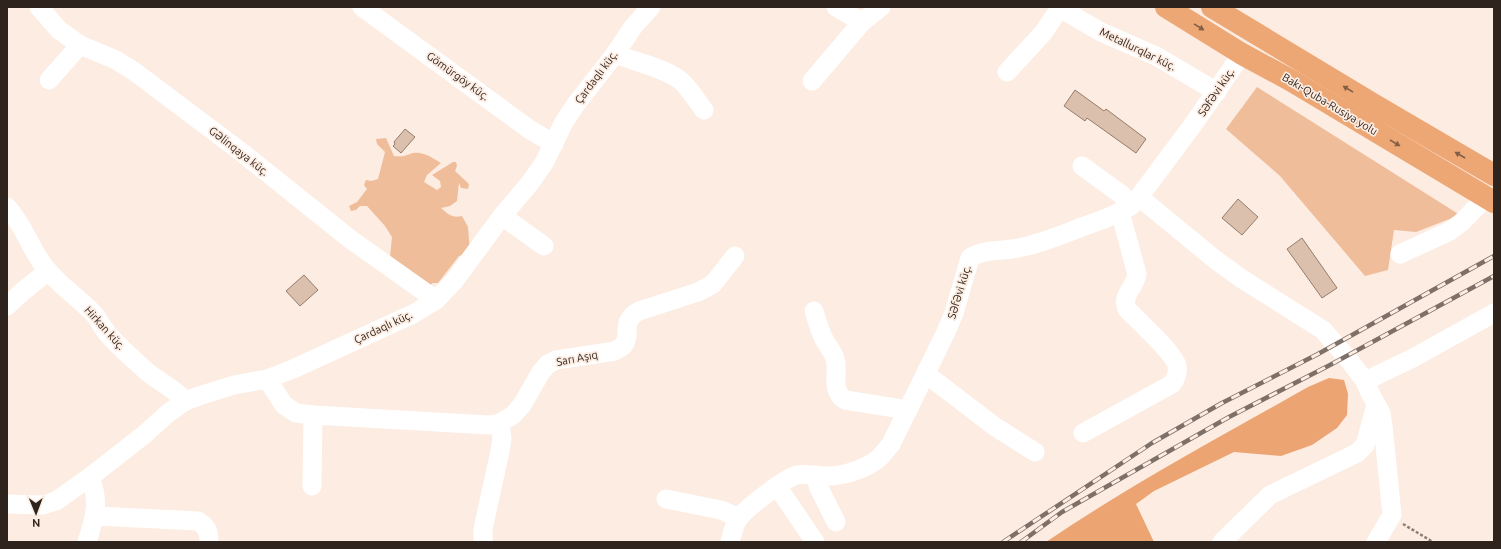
<svg xmlns="http://www.w3.org/2000/svg" width="1501" height="549" viewBox="0 0 1501 549" font-family="Ubuntu,sans-serif">
  <style>
    .green { fill: #f0bd9b }
    .water { fill: #eba472 }
    .building { fill: #dbc0ad; stroke: #957c6b }
    .lines { fill: none; stroke-linecap: round; stroke-linejoin: round }
    .path { stroke: #8c7f76; stroke-width: 2.5; stroke-dasharray: 3 2; stroke-linecap: butt }
    .minor { stroke: #fff; stroke-width: 19 }
    .highway { stroke: #eda775; stroke-width: 22 }
    .rail-casing { stroke: #7d7068; stroke-width: 4.5 }
    .rail { stroke: #fdece1; stroke-width: 3; stroke-dasharray: 9; stroke-linecap: butt }
    .oneway { fill: #845f45 }
    .labels { text-anchor: middle; stroke-width: 3.5; stroke-linejoin: round; paint-order: stroke }
    .street-label { font-size: 11px; fill: #2e241d; stroke: #fdece1 }
  </style>
  <rect width="100%" height="100%" fill="#fdece1"/>
  <!-- green -->
  <g class="green">
    <polygon points="1257,87 1460,215 1416,232 1394,230 1388,270 1365,276 1280,176 1226,129"/>
    <path d="M386 138 394 156C404 157 404 156 413 153 422 151 434 158 441 163L427 175 424 182 437 190 441 187 440 181 432 175 453 162H456L457 166 455 171 469 184 468 189 461 188 459 183 457 201 450 206 441 208C447 213 452 219 462 216L468 227 470 253 459 256 438 283H433L430 285C427 281 396 262 390 257L392 237 385 226 367 206H360L356 210 351 211 349 206 357 202 367 189 364 185 366 180 371 181 378 179 385 152 377 144 376 139Z"/>
  </g>
  <!-- water -->
  <path class="water" d="M1329 378 1344 380 1348 394 1347 415 1337 428 1312 445 1281 456 1234 452 1154 491 1136 504 1154 542H1046C1130 485 1220 437 1308 387Z"/>
  <!-- building -->
  <g class="building">
    <polygon points="1075,90 1104,111 1106,109 1146,139 1136,153 1087,118 1085,121 1064,106"/>
    <polygon points="405,129 415,137 401,153 393,146 395,144 394,142"/>
    <polygon points="1238,199 1258,217 1242,235 1222,218"/>
    <polygon points="1302,238 1337,288 1322,298 1287,249"/>
    <polygon points="304,275 318,290 300,306 286,291"/>
  </g>
  <g class="lines">
    <!-- path -->
    <polyline class="path" points="1403,524 1433,542"/>
    <!-- minor -->
    <g class="minor">
      <polyline points="39,7 59,30 80,45 116,60 135,72 240,151 350,239 436,300"/>
      <polyline points="362,7 529,129 554,144"/>
      <polyline points="836,7 862,22 881,7"/>
      <polyline points="1058,7 1101,32 1156,56 1217,92"/>
      <path d="M615 54C633 61 668 69 681 81 690 89 697 101 704 110"/>
      <polyline points="1007,72 1043,33 1060,8"/>
      <polyline points="49,80 80,45"/>
      <polyline points="812,81 862,22"/>
      <polyline points="1082,166 1122,195 1131,206"/>
      <polyline points="1139,197 1217,261 1242,279 1323,330 1349,360 1365,381 1370,393 1381,413 1383,426 1392,515 1376,542"/>
      <path d="M7 207C25 226 31 252 48 271 61 286 77 297 91 311 98 317 101 326 107 333 118 346 132 358 144 369 158 382 172 386 185 401"/>
      <polyline points="502,216 544,246"/>
      <polyline points="1400,254 1450,231 1462,222 1486,197"/>
      <polyline points="7,306 22,292 48,271"/>
      <path d="M814 311C817 321 820 332 825 341 829 348 835 354 836 363 837 377 832 392 845 400L908 410"/>
      <polyline points="926,374 994,426 1035,452"/>
      <polyline points="267,379 284,405 296,413 313,415 489,425 500,423"/>
      <polyline points="1365,381 1413,358 1494,313"/>
      <path d="M1083 433 1172 384C1176 378 1178 374 1177 366 1175 354 1137 320 1127 309 1121 295 1135 288 1137 274L1120 212"/>
      <polyline points="815,475 819,488 836,522"/>
      <polyline points="312,486 313,415"/>
      <polyline points="777,486 815,542"/>
      <polyline points="666,499 721,510 739,518"/>
      <polyline points="7,504 43,505 56,501 90,477 145,434 167,414 185,401 205,394 234,385 267,379 293,369 413,314 436,300 455,280 502,216 530,183 544,163 564,122 576,104 615,54 633,27 651,7"/>
      <path d="M96 516 198 521C207 526 209 532 209 542"/>
      <path d="M87 542C95 517 100 502 90 477"/>
      <path d="M483 542V529L500 451 502 439 500 423 513 415 522 405 541 372 548 364 556 360 615 351C617 349 621 348 623 346 633 334 619 322 639 311L698 292 713 284 735 256"/>
      <path d="M730 542C732 534 734 526 738 519 745 509 785 478 797 475 806 473 815 476 824 476 842 477 866 469 879 458 883 454 887 449 891 444L946 332 954 313 970 258C985 248 1002 252 1018 248 1040 244 1061 235 1082 227 1098 221 1116 216 1130 206 1133 204 1136 200 1139 197L1192 126 1242 54"/>
      <polyline points="1222,542 1270,495 1357,453 1365,445 1376,405"/>
    </g>
    <!-- highway -->
    <g class="highway">
      <polyline points="1166,7 1242,54 1292,81 1494,202"/>
      <polyline points="1212,7 1376,106 1494,175"/>
    </g>
    <!-- rail casing -->
    <g class="rail-casing">
      <g id="rail">
        <polyline points="1003,542 1152,443 1222,403 1318,354 1494,256"/>
        <polyline points="1021,542 1062,512 1229,417 1330,365 1494,276"/>
      </g>
    </g>
    <!-- rail -->
    <use href="#rail" class="rail"/>
  </g>
  <!-- one-way arrows -->
  <defs><path id="oneway-solid" d="M-6-.8H1V-3.2L6.5 0L1 3.2V.8H-6Z"/></defs>
  <g class="oneway">
    <use href="#oneway-solid" transform="translate(1199 27) rotate(32)"/>
    <use href="#oneway-solid" transform="translate(1348 89) rotate(-149)"/>
    <use href="#oneway-solid" transform="translate(1395 143) rotate(31)"/>
    <use href="#oneway-solid" transform="translate(1460 155) rotate(-150)"/>
  </g>
  <g class="labels">
    <!-- street labels -->
    <g class="street-label">
      <text transform="translate(1138 49) rotate(26)" y="4">Metallurqlar küç.</text>
      <text transform="translate(458 76) rotate(36)" y="4">Gömürgöy küç.</text>
      <text transform="translate(596 77) rotate(-53)" y="4">Çardaqlı küç.</text>
      <text transform="translate(1216 92) rotate(-56)" y="4">Səfəvi küç.</text>
      <text transform="translate(1330 104) rotate(31)" y="4">Bakı-Quba-Rusiya yolu</text>
      <text transform="translate(239 151) rotate(38)" y="4">Gəlinqaya küç.</text>
      <text transform="translate(959 292) rotate(-73)" y="4">Səfəvi küç.</text>
      <text transform="translate(383 327) rotate(-25)" y="4">Çardaqlı küç.</text>
      <text transform="translate(105 328) rotate(48)" y="4">Hirkan küç.</text>
      <text transform="translate(577 358) rotate(-11)" y="4">Sarı Aşıq</text>
    </g>
  </g>
  <!-- border -->
  <rect width="1501" height="549" fill="none" stroke="#2e241d" stroke-width="16"/>
  <!-- north arrow -->
  <g transform="translate(36 513) rotate(179)" stroke="#fdece1" stroke-width="3" paint-order="stroke">
  <path d="M0-3L7 15L0 10L-7 15Z" fill="#2e241d"/>
  <text y="-6" font-size="11" font-weight="bold" text-anchor="middle" fill="#2e241d">N</text>
  </g>
</svg>
